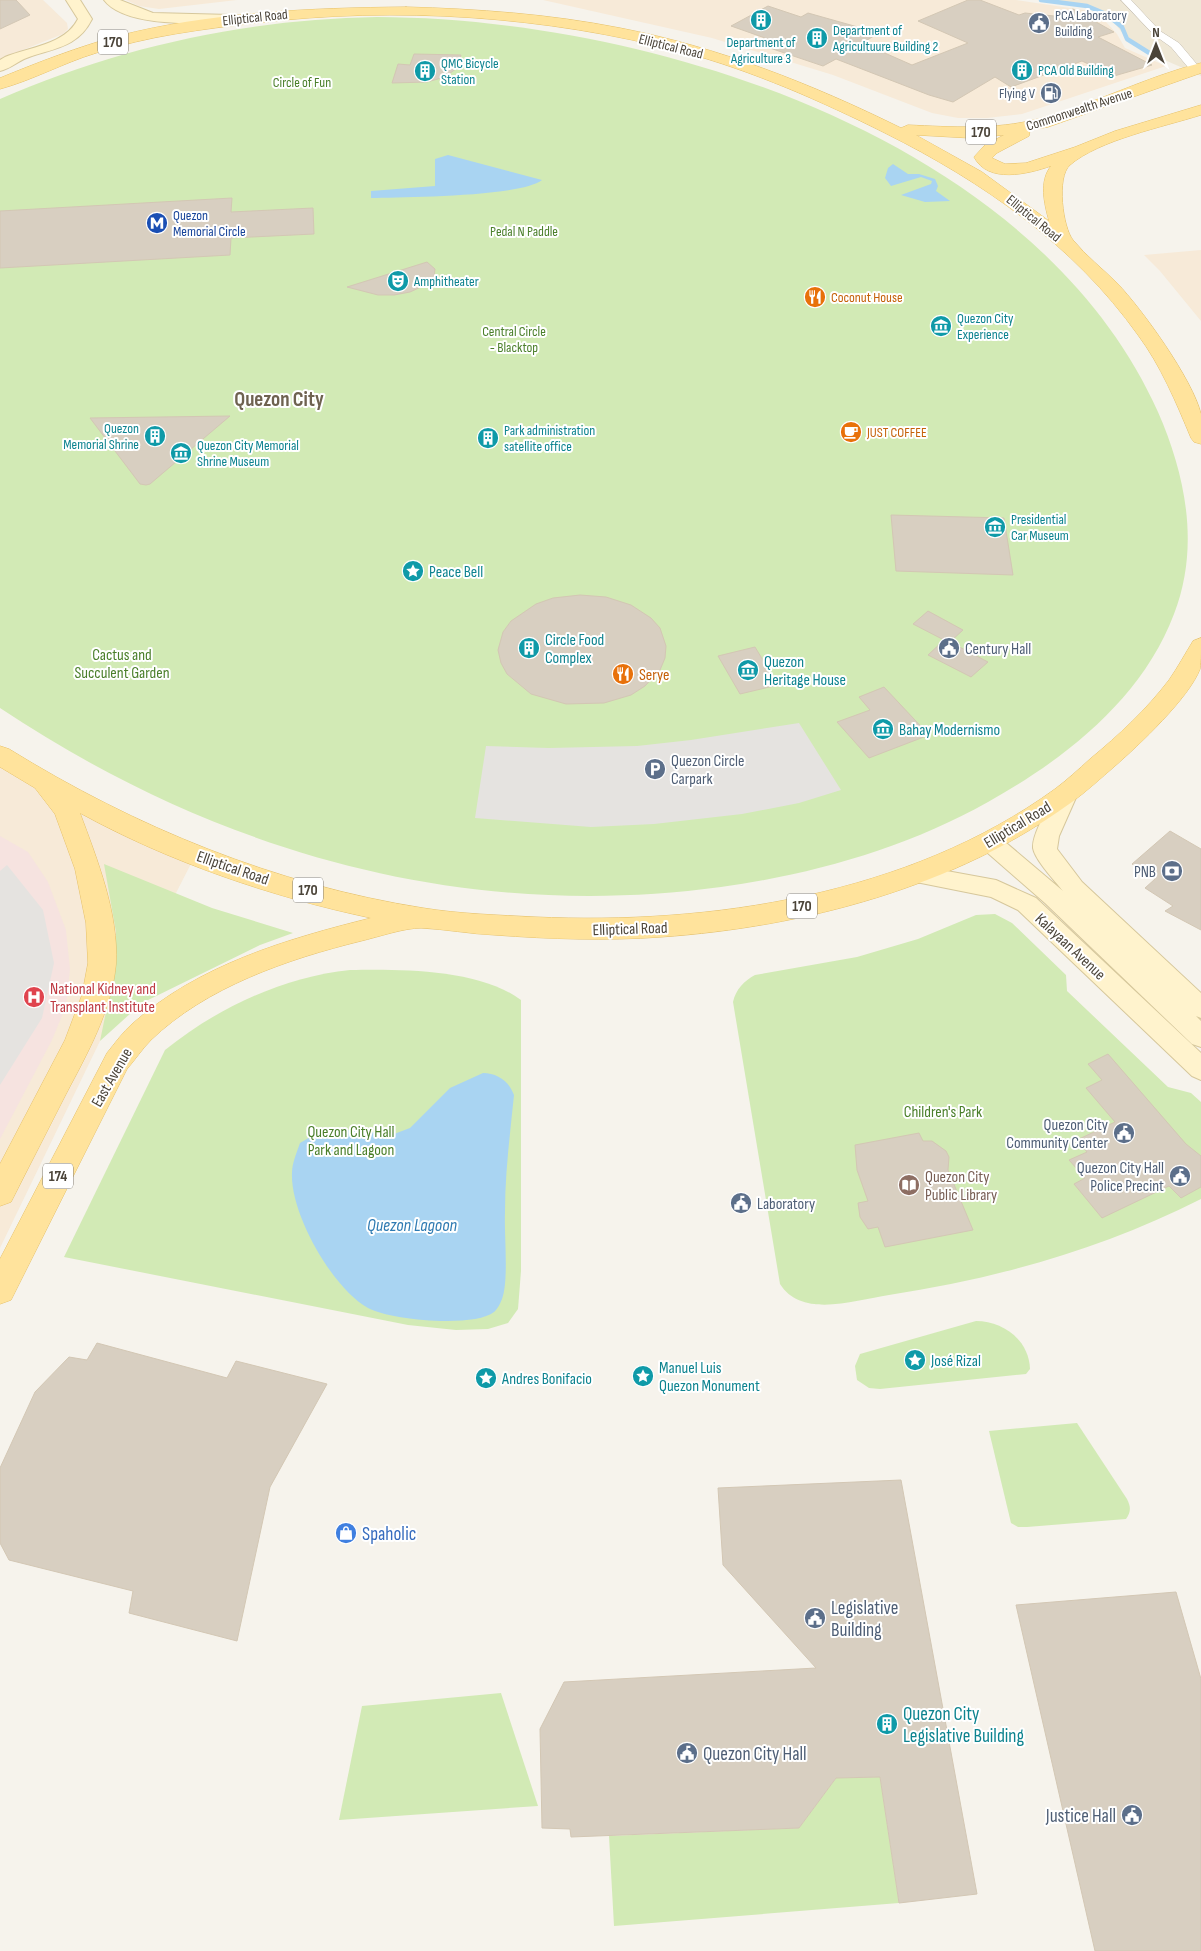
<svg xmlns="http://www.w3.org/2000/svg" width="1201" height="1951" viewBox="0 0 1201 1951" font-family="'Sofia Sans Condensed',sans-serif">
  <style>
    .commercial { fill: #f7ead8 }
    .education { fill: #efe8d6 }
    .medical { fill: #f6e3e0 }
    .green { fill: #d2eab5 }
    .parking { fill: #e5e3e0 }
    .water { fill: #a9d4f2 }
    .lines { fill: none; stroke-linecap: round; stroke-linejoin: round }
    .stream { stroke: #a9d4f2; stroke-width: 4.5 }
    .building { fill: #d8cfc1; stroke: #d3c7b4 }
    .street-casing { stroke: #c2bbae; stroke-width: 1 }
    .secondary-casing { stroke: #d6c79b; stroke-width: 2 }
    .primary-casing { stroke: #e6c16a; stroke-width: 1 }
    .street { fill: #fff; fill-rule: evenodd }
    .secondary { fill: #fff3cd; fill-rule: evenodd }
    .primary { fill: #ffe39c; fill-rule: evenodd }
    .labels { text-anchor: middle; stroke-width: 4; stroke-linejoin: round; paint-order: stroke }
    .far-service-label { font-size: 14px; fill: #4e5e75; stroke: #fff; text-anchor: start }
    .far-street-label { font-size: 14px; fill: #4b4439; stroke: #fff }
    .far-culture-label { font-size: 14px; fill: #0d838f; stroke: #fff; text-anchor: start }
    .far-park-label { font-size: 14px; fill: #4a7f2a; stroke: #fff }
    .far-transit-label { font-size: 14px; fill: #164399; stroke: #fff; text-anchor: start }
    .far-food-label { font-size: 14px; fill: #c56008; stroke: #fff; text-anchor: start }
    .shield { fill: #fff; stroke: #817c74; stroke-width: 1 }
    .shield-label { font-size: 15px; font-weight: bold; fill: #4b4439 }
    .culture-label { font-size: 16px; fill: #0d838f; stroke: #fff; text-anchor: start }
    .service-label { font-size: 16px; fill: #4e5e75; stroke: #fff; text-anchor: start }
    .park-label { font-size: 16px; fill: #4a7f2a; stroke: #fff }
    .food-label { font-size: 16px; fill: #c56008; stroke: #fff; text-anchor: start }
    .street-label { font-size: 16px; fill: #4b4439; stroke: #fff }
    .health-label { font-size: 16px; fill: #be3a42; stroke: #fff; text-anchor: start }
    .education-label { font-size: 16px; fill: #785e54; stroke: #fff; text-anchor: start }
    .water-label { font-size: 18px; font-style: italic; fill: #2e7ab2; stroke: #fff }
    .near-shop-label { font-size: 19px; fill: #366cbe; stroke: #fff; text-anchor: start }
    .near-service-label { font-size: 19px; fill: #4e5e75; stroke: #fff; text-anchor: start }
    .near-culture-label { font-size: 19px; fill: #0d838f; stroke: #fff; text-anchor: start }
    .far-town-label { font-size: 21px; font-weight: bold; fill: #6e6250; stroke: #fff }
  </style>
  <rect width="100%" height="100%" fill="#f6f3ec"/>
  <!-- commercial -->
  <g class="commercial">
    <polygon points="0,0 43,0 67,23 68,29 63,34 0,59"/>
    <polygon points="126,0 237,0 159,9 139,6"/>
    <polygon points="543,0 1016,0 1097,12 1117,34 1125,48 1166,66 1022,114 987,118 958,118 932,113 833,75 712,38"/>
    <polygon points="1201,250 1201,321 1160,271 1144,255"/>
    <polygon points="0,755 196,854 100,1041 0,1248"/>
  </g>
  <!-- education -->
  <polygon class="education" points="1041,0 1201,0 1201,76 1151,54 1127,39 1107,13 1087,6"/>
  <!-- medical -->
  <polygon class="medical" points="0,836 28,852 48,882 66,930 70,969 66,1006 52,1040 0,1139"/>
  <!-- green -->
  <g class="green">
    <path d="M377 17C654 18 1036 139 1158 412 1186 476 1200 547 1174 614 1142 699 1065 759 988 802 906 848 814 874 721 887 462 922 216 852 0 708V99C118 47 247 19 377 17Z"/>
    <polygon points="104,864 212,908 293,933 260,945 142,1003 100,1041 114,973 116,932"/>
    <path d="M995 914 1012 923 1066 975 1067 991 1168 1087 1191 1093 1201 1102V1199C1102 1249 999 1278 889 1295 855 1300 802 1319 780 1284L733 1002C736 989 744 981 755 975L857 957 918 939 976 915Z"/>
    <path d="M350 970C400 969 480 969 521 1000V1271L518 1309 508 1323 488 1329 456 1330 408 1325 64 1257 165 1050C217 1008 283 977 350 970Z"/>
    <path d="M976 1321C1003 1321 1029 1340 1030 1369L1026 1374 880 1389 869 1388 857 1380 855 1366 860 1354Z"/>
    <path d="M1077 1423 1127 1499C1131 1507 1131 1512 1126 1519L1027 1527H1018L1011 1523 989 1431Z"/>
    <polygon points="501,1693 538,1806 339,1820 362,1706"/>
    <polygon points="880,1777 899,1903 614,1926 609,1836 799,1828 836,1778"/>
  </g>
  <!-- parking -->
  <g class="parking">
    <polygon points="799,723 841,790 799,803 742,814 654,824 591,827 475,818 486,746 549,748 637,746 691,740"/>
    <polygon points="7,865 43,910 54,963 42,1018 0,1085 0,871"/>
  </g>
  <!-- water -->
  <g class="water">
    <path d="M448 155 542 180C520 197 404 197 371 198V191L435 186V159Z"/>
    <polygon points="893,164 908,174 919,174 935,179 938,186 936,191 950,201 925,202 901,195 931,184 932,181 921,177 891,186 885,178 888,168"/>
    <path d="M483 1073C497 1073 509 1081 514 1095 510 1134 505 1173 505 1212 504 1234 509 1280 502 1299 501 1302 497 1310 494 1312 474 1328 389 1320 368 1308 332 1288 290 1213 292 1173 292 1163 297 1152 300 1143L312 1136 330 1132 347 1130 394 1134 410 1128 450 1088Z"/>
  </g>
  <g class="lines">
    <!-- stream -->
    <polyline class="stream" points="1041,0 1087,6 1106,14 1122,27 1127,39 1151,54"/>
  </g>
  <!-- building -->
  <g class="building">
    <polygon points="0,0 16,0 30,15 0,29"/>
    <polygon points="968,0 980,0 1019,15 1025,13 1054,16 1073,9 1114,32 1098,37 1152,65 1114,76 1082,61 1011,87 995,77 953,102 929,95 836,59 823,66 755,43 765,38 731,26 768,6 801,17 808,13 879,33 862,43 912,65 968,43 918,21"/>
    <polygon points="414,54 461,55 457,68 445,77 427,82 392,83 398,64 410,65"/>
    <polygon points="232,198 231,212 313,208 314,234 231,238 230,255 0,268 0,211"/>
    <polygon points="427,262 435,269 434,277 423,286 410,292 394,295 378,295 347,287"/>
    <polygon points="230,416 150,484 146,485 140,484 90,418"/>
    <polygon points="891,515 1004,518 1013,575 896,571"/>
    <polygon points="580,595 606,597 631,605 651,618 660,628 666,646 665,658 660,670 645,686 631,695 604,703 566,704 531,694 507,674 501,663 498,650 503,632 511,621 536,604 553,598"/>
    <polygon points="928,611 963,630 950,642 988,662 971,677 928,655 944,640 913,624"/>
    <polygon points="755,647 778,685 740,694 718,656"/>
    <polygon points="884,687 929,735 869,758 837,722 870,710 859,697"/>
    <polygon points="1170,831 1201,849 1201,930 1165,911 1173,906 1145,888 1155,879 1132,864"/>
    <polygon points="1108,1054 1186,1144 1201,1156 1201,1187 1181,1198 1169,1186 1102,1218 1074,1184 1085,1178 1069,1160 1087,1152 1077,1140 1115,1122 1086,1088 1102,1080 1088,1064"/>
    <polygon points="919,1133 923,1141 932,1141 946,1151 949,1157 948,1170 973,1230 885,1247 878,1227 868,1229 860,1217 858,1203 868,1201 857,1170 855,1145"/>
    <polygon points="97,1343 227,1378 236,1361 327,1384 270,1487 237,1641 129,1613 133,1591 9,1560 0,1543 0,1468 35,1392 69,1357 87,1360"/>
    <polygon points="901,1480 977,1894 899,1903 880,1777 836,1778 799,1828 571,1837 570,1829 542,1828 540,1729 564,1682 816,1668 723,1565 718,1488"/>
    <polygon points="1176,1592 1201,1679 1201,1951 1095,1951 1016,1605"/>
  </g>
  <g class="lines">
    <!-- street casing -->
    <g class="street-casing">
      <polygon id="street" points="1121,0 1131,0 1160,31 1179,43 1200,68 1200,72 1192,72 1171,47 1154,35"/>
    </g>
    <!-- secondary casing -->
    <g class="secondary-casing">
      <g id="secondary">
        <path d="M66 0H80L92 19C77 49 52 48 24 59 16 63 9 69 0 71V60L5 57C29 47 65 45 78 19Z"/>
        <path d="M104 0H120L153 13 231 15 238 19 231 23C199 23 125 28 104 0Z"/>
        <path d="M1067 785 1075 787 1078 793 1059 836 1057 849 1082 882 1201 993V1018L1196 1016 1201 1021V1047L1192 1044 1045 903 982 848 978 842 982 836 990 833 998 836 1063 891C1055 881 1035 860 1033 848 1032 834 1049 806 1056 793L1059 787Z"/>
        <polygon points="914,865 996,880 1036,898 1201,1053 1201,1080 1192,1076 1018,910 991,897 906,880 902,874 906,868"/>
      </g>
    </g>
    <!-- primary casing -->
    <g class="primary-casing">
      <g id="primary">
        <path d="M406 7C478 9 549 14 620 28 718 47 812 84 901 128L908 125C952 127 995 130 1038 119 1093 105 1145 77 1201 63V73L1048 127 1030 130 1029 136 997 153 992 158 1005 164 1026 163 1075 147 1115 131 1201 105V115C1163 127 1099 140 1070 165 1056 177 1063 228 1073 240 1086 256 1103 269 1117 283 1142 309 1193 380 1201 414 1201 423 1201 435 1201 444L1194 442 1191 438C1176 402 1161 366 1138 335 1074 245 983 182 885 133 821 101 753 71 683 52 546 16 397 6 256 23 203 29 147 36 96 53 63 63 33 80 0 89V78C39 62 78 47 118 36 212 12 310 8 406 7ZM916 135 970 138 1004 135 985 145 974 157C988 184 1028 174 1051 166 1039 181 1044 203 1049 221L982 172Z"/>
        <path d="M1201 638C1201 648 1201 661 1200 669 1189 698 1139 745 1115 766 1101 778 1087 791 1072 802 956 887 804 927 661 937 606 941 550 939 495 935 470 934 445 929 421 928 404 928 378 937 361 941 288 959 206 987 151 1040 142 1049 135 1060 127 1069L11 1300 0 1304V1259L107 1053C115 1043 123 1032 132 1024 198 965 287 939 371 918 272 897 169 862 80 813 97 859 119 914 116 964 112 1010 87 1054 66 1094 48 1130 29 1166 11 1202L0 1206V1164L65 1040 82 995 88 963 86 923 75 869 55 814 35 788 0 767V746L9 749C135 827 276 885 423 908 460 914 498 915 535 917 711 925 909 895 1055 789 1067 780 1079 769 1090 759 1119 735 1146 710 1169 680 1178 667 1185 654 1193 641Z"/>
      </g>
    </g>
    <!-- street -->
    <use href="#street" class="street"/>
    <!-- secondary -->
    <use href="#secondary" class="secondary"/>
    <!-- primary -->
    <use href="#primary" class="primary"/>
  </g>
  <!-- icons -->
  <defs>
    <g id="building-disc" transform="scale(1.125)"><circle r="9.5" fill="#0f9aa8" stroke="#fff"/><path d="M-4-6H4V6H1V3H-1V6H-4ZM-2.5-4.3h1.7v1.8h-1.7ZM.8-4.3h1.7v1.8H.8ZM-2.5-1h1.7V.8h-1.7ZM.8-1h1.7V.8H.8Z" fill="#fff"/></g>
    <g id="civic-disc" transform="scale(1.125)"><circle r="9.5" fill="#5c6f8a" stroke="#fff"/><path d="M-.6-6.5H3V-4.5H.6V-3L4-1V1h2V6H-6V1h2V-1L-.6-3ZM-1.2 2.5V6h2.4V2.5Z" fill="#fff"/></g>
    <g id="fuel-disc" transform="scale(1.125)"><circle r="9.5" fill="#5c6f8a" stroke="#fff"/><path d="M-5.5-6h7V0h2V4h1.3V-2.5L3-4.5l.8-.8L6-3V5H2.5V1h-1V6h-7ZM-4.2-4.7v3.2H.2V-4.7Z" fill="#fff"/></g>
    <g id="metro-disc" transform="scale(1.125)"><circle r="9.5" fill="#1a4fb4" stroke="#fff"/><path d="M-5.5 5V-5H-3L0 0L3-5H5.5V5H3V-.5L0 4L-3-.5V5Z" fill="#fff"/></g>
    <g id="theatre-disc" transform="scale(1.125)"><circle r="9.5" fill="#0f9aa8" stroke="#fff"/><path d="M-5-5.5Q0-4 5-5.5V0Q5 5 0 6Q-5 5-5 0ZM-3.3-2.5H-1v1.5H-3.3ZM1-2.5H3.3v1.5H1ZM-2.8 1Q0 5.5 2.8 1Z" fill="#fff"/></g>
    <g id="restaurant-disc" transform="scale(1.125)"><circle r="9.5" fill="#e8710a" stroke="#fff"/><path d="M-5-6h1v4h1v-4h1v4h1v-4h1v5L-1.5 .5V6h-2V.5L-5-1ZM5-6V6H3V1.5H1.5Q1.5-4 5-6Z" fill="#fff"/></g>
    <g id="museum-disc" transform="scale(1.125)"><circle r="9.5" fill="#0f9aa8" stroke="#fff"/><path d="M0-6L6-3V-2H-6V-3ZM-5-1h2V3h-2ZM-1-1h2V3h-2ZM3-1h2V3H3ZM-6 4H6V6H-6Z" fill="#fff"/></g>
    <g id="cafe-disc" transform="scale(1.125)"><circle r="9.5" fill="#e8710a" stroke="#fff"/><path d="M-5.5-4.5H6V0H3Q3 3.5 0 3.5H-2.5Q-5.5 3.5-5.5 0ZM3-3.2v2h1.7v-2ZM-6 4.5H4V6H-6Z" fill="#fff"/></g>
    <g id="sight-disc" transform="scale(1.125)"><circle r="9.5" fill="#0f9aa8" stroke="#fff"/><path d="M0-6L1.8-2.2L6-1.7L2.9 1.2L3.7 5.4L0 3.3L-3.7 5.4L-2.9 1.2L-6-1.7L-1.8-2.2Z" fill="#fff"/></g>
    <g id="parking-disc" transform="scale(1.125)"><circle r="9.5" fill="#5c6f8a" stroke="#fff"/><path d="M-3.5-5.5H1a3.5 3.5 0 0 1 0 7H-1V5.5H-3.5ZM-1-3.4V-.6H.8a1.4 1.4 0 0 0 0-2.8Z" fill="#fff"/></g>
    <g id="bank-disc" transform="scale(1.125)"><circle r="9.5" fill="#5c6f8a" stroke="#fff"/><path d="M-6-4H6V4H-6ZM0-2.3a2.3 2.3 0 1 0 0 4.6a2.3 2.3 0 1 0 0-4.6Z" fill="#fff"/></g>
    <g id="hospital-disc" transform="scale(1.125)"><circle r="9.5" fill="#e0444e" stroke="#fff"/><path d="M-5-5h3v3.5h4V-5h3V5h-3V1.5h-4V5h-3Z" fill="#fff"/></g>
    <g id="library-disc" transform="scale(1.125)"><circle r="9.5" fill="#8d6e63" stroke="#fff"/><path d="M-6-4Q-3-5.5-.7-3.5V5Q-3 3-6 4ZM6-4Q3-5.5 .7-3.5V5Q3 3 6 4Z" fill="#fff"/></g>
    <g id="shop-disc" transform="scale(1.125)"><circle r="9.5" fill="#3f7fe0" stroke="#fff"/><path d="M-5-2.5h2.3a2.7 3.5 0 0 1 5.4 0H5L5.5 6h-11ZM-1.5-2.5h3a1.5 2.3 0 0 0-3 0Z" fill="#fff"/></g>
  </defs>
  <g fill-rule="evenodd">
    <use href="#building-disc" x="761" y="20"/>
    <use href="#civic-disc" x="1039" y="23"/>
    <use href="#building-disc" x="817" y="38"/>
    <use href="#building-disc" x="1022" y="70"/>
    <use href="#building-disc" x="425" y="71"/>
    <use href="#fuel-disc" x="1051" y="93"/>
    <use href="#metro-disc" x="157" y="223"/>
    <use href="#theatre-disc" x="398" y="281"/>
    <use href="#restaurant-disc" x="815" y="297"/>
    <use href="#museum-disc" x="941" y="326"/>
    <use href="#cafe-disc" x="851" y="432"/>
    <use href="#building-disc" x="155" y="436"/>
    <use href="#building-disc" x="488" y="438"/>
    <use href="#museum-disc" x="181" y="453"/>
    <use href="#museum-disc" x="995" y="527"/>
    <use href="#sight-disc" x="413" y="571"/>
    <use href="#building-disc" x="529" y="648"/>
    <use href="#civic-disc" x="949" y="648"/>
    <use href="#museum-disc" x="748" y="670"/>
    <use href="#restaurant-disc" x="623" y="674"/>
    <use href="#museum-disc" x="883" y="729"/>
    <use href="#parking-disc" x="655" y="769"/>
    <use href="#bank-disc" x="1172" y="871"/>
    <use href="#hospital-disc" x="34" y="997"/>
    <use href="#civic-disc" x="1124" y="1133"/>
    <use href="#civic-disc" x="1180" y="1176"/>
    <use href="#library-disc" x="909" y="1185"/>
    <use href="#civic-disc" x="741" y="1203"/>
    <use href="#sight-disc" x="915" y="1360"/>
    <use href="#sight-disc" x="643" y="1376"/>
    <use href="#sight-disc" x="486" y="1378"/>
    <use href="#shop-disc" x="346" y="1533"/>
    <use href="#civic-disc" x="815" y="1618"/>
    <use href="#building-disc" x="887" y="1724"/>
    <use href="#civic-disc" x="687" y="1753"/>
    <use href="#civic-disc" x="1132" y="1815"/>
  </g>
  <g class="labels">
    <!-- far-service labels -->
    <g class="far-service-label">
      <text x="1055" y="20">PCA Laboratory<tspan x="1055" dy="16">Building</tspan></text>
      <text x="1035" y="98" text-anchor="end">Flying V</text>
    </g>
    <!-- far-street labels -->
    <g class="far-street-label">
      <text transform="translate(255 17) rotate(-6)" y="5">Elliptical Road</text>
      <text transform="translate(671 46) rotate(14)" y="5">Elliptical Road</text>
      <text transform="translate(1079 109) rotate(-18)" y="5">Commonwealth Avenue</text>
      <text transform="translate(1034 218) rotate(39)" y="5">Elliptical Road</text>
    </g>
    <!-- far-culture labels -->
    <g class="far-culture-label">
      <text x="833" y="35">Department of<tspan x="833" dy="16">Agricultuure Building 2</tspan></text>
      <text x="761" y="47" text-anchor="middle">Department of<tspan x="761" dy="16">Agriculture 3</tspan></text>
      <text x="441" y="68">QMC Bicycle<tspan x="441" dy="16">Station</tspan></text>
      <text x="1038" y="75">PCA Old Building</text>
      <text x="414" y="286">Amphitheater</text>
      <text x="957" y="323">Quezon City<tspan x="957" dy="16">Experience</tspan></text>
      <text x="139" y="433" text-anchor="end">Quezon<tspan x="139" dy="16">Memorial Shrine</tspan></text>
      <text x="504" y="435">Park administration<tspan x="504" dy="16">satellite office</tspan></text>
      <text x="197" y="450">Quezon City Memorial<tspan x="197" dy="16">Shrine Museum</tspan></text>
      <text x="1011" y="524">Presidential<tspan x="1011" dy="16">Car Museum</tspan></text>
    </g>
    <!-- far-park labels -->
    <g class="far-park-label">
      <text x="302" y="87">Circle of Fun</text>
      <text x="524" y="236">Pedal N Paddle</text>
      <text x="514" y="336">Central Circle<tspan x="514" dy="16">- Blacktop</tspan></text>
    </g>
    <!-- far-transit labels -->
    <g class="far-transit-label">
      <text x="173" y="220">Quezon<tspan x="173" dy="16">Memorial Circle</tspan></text>
    </g>
    <!-- far-food labels -->
    <g class="far-food-label">
      <text x="831" y="302">Coconut House</text>
      <text x="867" y="437">JUST COFFEE</text>
    </g>
    <!-- shield labels -->
    <g class="shield">
      <rect x="98" y="29.5" width="30" height="25" rx="4"/>
      <rect x="966" y="119.5" width="30" height="25" rx="4"/>
      <rect x="293" y="877.5" width="30" height="25" rx="4"/>
      <rect x="787" y="893.5" width="30" height="25" rx="4"/>
      <rect x="43" y="1163.5" width="30" height="25" rx="4"/>
    </g>
    <g class="shield-label">
      <text x="113" y="47">170</text>
      <text x="981" y="137">170</text>
      <text x="308" y="895">170</text>
      <text x="802" y="911">170</text>
      <text x="58" y="1181">174</text>
    </g>
    <!-- culture labels -->
    <g class="culture-label">
      <text x="429" y="577">Peace Bell</text>
      <text x="545" y="645">Circle Food<tspan x="545" dy="18">Complex</tspan></text>
      <text x="764" y="667">Quezon<tspan x="764" dy="18">Heritage House</tspan></text>
      <text x="899" y="735">Bahay Modernismo</text>
      <text x="931" y="1366">José Rizal</text>
      <text x="659" y="1373">Manuel Luis<tspan x="659" dy="18">Quezon Monument</tspan></text>
      <text x="502" y="1384">Andres Bonifacio</text>
    </g>
    <!-- service labels -->
    <g class="service-label">
      <text x="965" y="654">Century Hall</text>
      <text x="671" y="766">Quezon Circle<tspan x="671" dy="18">Carpark</tspan></text>
      <text x="1156" y="877" text-anchor="end">PNB</text>
      <text x="1108" y="1130" text-anchor="end">Quezon City<tspan x="1108" dy="18">Community Center</tspan></text>
      <text x="1164" y="1173" text-anchor="end">Quezon City Hall<tspan x="1164" dy="18">Police Precint</tspan></text>
      <text x="757" y="1209">Laboratory</text>
    </g>
    <!-- park labels -->
    <g class="park-label">
      <text x="122" y="660">Cactus and<tspan x="122" dy="18">Succulent Garden</tspan></text>
      <text x="943" y="1117">Children's Park</text>
      <text x="351" y="1137">Quezon City Hall<tspan x="351" dy="18">Park and Lagoon</tspan></text>
    </g>
    <!-- food labels -->
    <g class="food-label">
      <text x="639" y="680">Serye</text>
    </g>
    <!-- street labels -->
    <g class="street-label">
      <text transform="translate(1017 824) rotate(-31)" y="6">Elliptical Road</text>
      <text transform="translate(233 867) rotate(19)" y="6">Elliptical Road</text>
      <text transform="translate(630 928) rotate(-2)" y="6">Elliptical Road</text>
      <text transform="translate(1071 946) rotate(43)" y="6">Kalayaan Avenue</text>
      <text transform="translate(111 1077) rotate(-60)" y="6">East Avenue</text>
    </g>
    <!-- health labels -->
    <g class="health-label">
      <text x="50" y="994">National Kidney and<tspan x="50" dy="18">Transplant Institute</tspan></text>
    </g>
    <!-- education labels -->
    <g class="education-label">
      <text x="925" y="1182">Quezon City<tspan x="925" dy="18">Public Library</tspan></text>
    </g>
    <!-- water labels -->
    <g class="water-label">
      <text x="412" y="1231">Quezon Lagoon</text>
    </g>
    <!-- near-shop labels -->
    <g class="near-shop-label">
      <text x="362" y="1540">Spaholic</text>
    </g>
    <!-- near-service labels -->
    <g class="near-service-label">
      <text x="831" y="1614">Legislative<tspan x="831" dy="22">Building</tspan></text>
      <text x="703" y="1760">Quezon City Hall</text>
      <text x="1116" y="1822" text-anchor="end">Justice Hall</text>
    </g>
    <!-- near-culture labels -->
    <g class="near-culture-label">
      <text x="903" y="1720">Quezon City<tspan x="903" dy="22">Legislative Building</tspan></text>
    </g>
    <!-- far-town labels -->
    <g class="far-town-label">
      <text x="279" y="406">Quezon City</text>
    </g>
  </g>
  <!-- north arrow -->
  <g transform="translate(1156 45)" stroke="#ffffff" stroke-width="4" paint-order="stroke">
  <path d="M0-4L9 19L0 12L-9 19Z" fill="#4b4439"/>
  <text y="-8" font-size="14" font-weight="bold" text-anchor="middle" fill="#4b4439">N</text>
  </g>
</svg>
